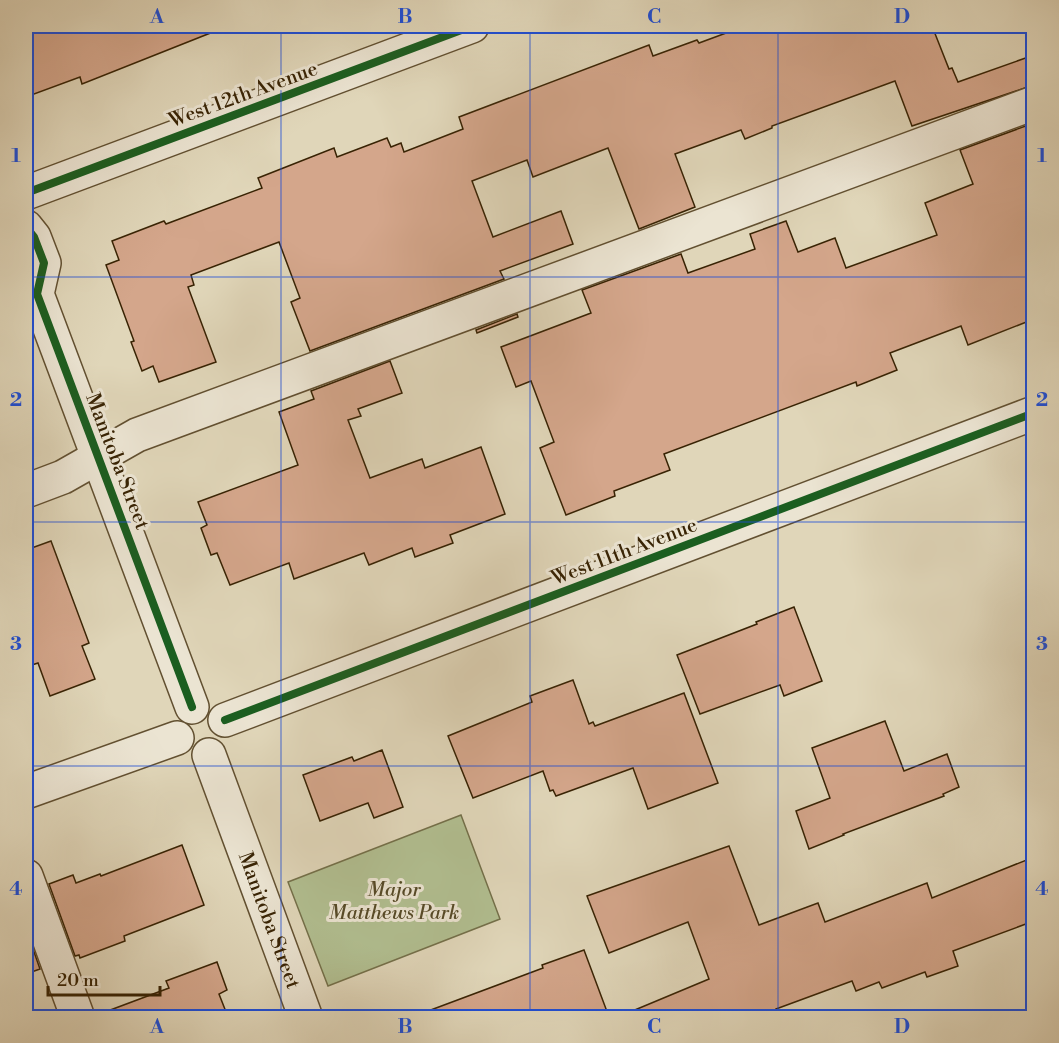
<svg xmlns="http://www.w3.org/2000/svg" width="1059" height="1043" viewBox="0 0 1059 1043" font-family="'Libre Bodoni',serif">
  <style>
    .green { fill: #b1be90; stroke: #74704a; stroke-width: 1.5 }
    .building { fill: #d4a68b; stroke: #382304; stroke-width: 1.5 }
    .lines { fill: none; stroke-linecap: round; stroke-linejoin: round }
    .minor-casing { stroke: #625031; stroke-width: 36 }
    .minor { stroke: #ebe4d2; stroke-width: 33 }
    .cycleway-casing { stroke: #ebe4d2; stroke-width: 11 }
    .cycleway { stroke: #1b5e20; stroke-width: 8 }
    .grid { fill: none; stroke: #1d4ed8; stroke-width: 1.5; stroke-opacity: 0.55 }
    .labels { text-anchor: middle; stroke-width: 6; stroke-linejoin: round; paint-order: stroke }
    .street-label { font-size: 20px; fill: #382304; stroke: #ebe4d2 }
    .park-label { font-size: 20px; font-style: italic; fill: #564a27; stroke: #ebe4d2 }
    .neatline { fill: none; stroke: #1d4ed8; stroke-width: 2 }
    .grid-label { font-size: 20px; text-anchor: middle; font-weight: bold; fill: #1d4ed8 }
  </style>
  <rect width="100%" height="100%" fill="#e0d6b9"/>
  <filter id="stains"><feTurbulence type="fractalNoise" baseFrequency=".00333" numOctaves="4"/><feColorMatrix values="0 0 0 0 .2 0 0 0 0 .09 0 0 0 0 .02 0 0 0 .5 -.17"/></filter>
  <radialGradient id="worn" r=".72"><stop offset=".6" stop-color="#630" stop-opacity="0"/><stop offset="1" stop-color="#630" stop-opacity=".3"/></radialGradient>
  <!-- green -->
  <polygon class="green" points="461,815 500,919 328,986 288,882"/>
  <!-- building -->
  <g class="building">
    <polygon points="26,26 222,26 223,28 82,84 80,77 26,97"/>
    <polygon points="745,26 932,26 949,69 952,68 958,82 1034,55 1034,85 912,126 895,81 772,126 772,128 745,139 741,130 675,154 695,207 639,229 608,148 533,177 527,160 472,181 493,237 561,211 573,244 500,271 504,279 310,351 291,302 300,298 279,242 191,275 194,285 188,287 216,362 159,382 153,366 142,371 131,342 134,341 106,265 119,260 112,241 164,221 166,224 262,188 258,178 334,148 337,157 387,138 391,147 401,143 404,152 463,129 459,117 649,45 653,56 697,40 699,43"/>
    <polygon points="1034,123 1034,319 968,345 961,326 890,353 897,370 857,386 856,382 664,454 670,470 614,491 615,496 566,515 540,448 554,442 531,381 516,387 501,347 591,313 582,290 681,254 688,273 755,249 750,234 786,221 798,252 835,238 846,268 937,235 925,203 973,184 960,150"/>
    <polygon points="517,314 518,317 477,333 476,330"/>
    <polygon points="390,361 402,393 358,409 361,416 348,420 370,478 422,459 425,468 481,447 505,514 450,535 453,543 415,557 412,548 369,565 364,553 294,579 289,563 230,585 217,553 211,555 201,528 207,525 198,502 298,465 279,412 314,399 311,391"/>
    <polygon points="51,541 89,643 82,646 95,679 50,696 38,663 26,667 26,550"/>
    <polygon points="794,607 822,681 784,696 780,685 700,714 677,655 757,624 756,622"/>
    <polygon points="573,680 589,724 593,722 595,726 684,693 718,783 648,809 633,768 556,796 553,790 550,791 543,771 473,798 448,736 532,702 530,696"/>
    <polygon points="885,721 904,771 947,754 959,787 943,794 944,796 843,834 844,835 809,849 796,811 830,798 812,748"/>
    <polygon points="382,750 403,807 374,818 368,803 320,821 303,775 352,757 354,761"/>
    <polygon points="182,845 204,905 124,936 125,941 80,958 79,955 75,956 49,884 73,875 76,883 100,874 101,876"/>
    <polygon points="729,846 759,925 818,903 825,922 927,883 932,898 1034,857 1034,921 953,951 958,966 927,977 925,972 882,988 879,982 856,991 852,981 776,1009 779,1017 618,1017 709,979 688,922 609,953 587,896"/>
    <polygon points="26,929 40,969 26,974"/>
    <polygon points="584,950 609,1017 421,1017 420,1014 543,968 542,965"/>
    <polygon points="217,962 227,990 219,994 228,1017 98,1017 97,1015 169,988 166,981"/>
  </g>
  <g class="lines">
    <!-- minor casing -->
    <g class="minor-casing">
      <g id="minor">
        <polyline points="26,193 472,26"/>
        <polyline points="26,227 34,237 44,263 37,294 192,707"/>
        <polyline points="26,491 63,477 137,435 1034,103"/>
        <polyline points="225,720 1034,413"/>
        <path id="s1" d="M209 755 306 1018"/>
        <polyline points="26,792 177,738"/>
        <polyline points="26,876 78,1018"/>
      </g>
    </g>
    <!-- minor -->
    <use href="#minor" class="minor"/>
    <!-- cycleway casing -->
    <g class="cycleway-casing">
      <g id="cycleway">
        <polyline points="26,193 472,26"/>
        <polyline points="26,227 34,237 44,263 37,294 192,707"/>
        <polyline points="225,720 1034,413"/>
      </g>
    </g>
    <!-- cycleway -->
    <use href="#cycleway" class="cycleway"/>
  </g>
  <!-- grid -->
  <path class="grid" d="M281 26V1018M530 26V1018M778 26V1018M26 277H1034M26 522H1034M26 766H1034"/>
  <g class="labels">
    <!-- street labels -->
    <g class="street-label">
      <text transform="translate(243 94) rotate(-20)" y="7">West 12th Avenue</text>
      <text transform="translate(118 461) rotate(69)" y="7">Manitoba Street</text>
      <text transform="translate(624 551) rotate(-21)" y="7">West 11th Avenue</text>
      <text dy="7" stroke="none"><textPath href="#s1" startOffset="176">Manitoba Street</textPath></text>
    </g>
    <!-- park labels -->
    <g class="park-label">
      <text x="394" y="896">Major<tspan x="394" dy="23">Matthews Park</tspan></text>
    </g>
  </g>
  <!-- margin -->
  <rect width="1059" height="1043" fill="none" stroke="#e0d6b9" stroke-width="66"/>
  <!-- scale -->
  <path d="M48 986v9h112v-9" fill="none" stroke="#382304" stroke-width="3"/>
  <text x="57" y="986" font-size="18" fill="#382304" stroke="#ebe4d2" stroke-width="4.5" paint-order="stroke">20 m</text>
  <rect x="33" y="33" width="993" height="977" class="neatline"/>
  <g class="grid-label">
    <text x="157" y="23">A</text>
    <text x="405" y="23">B</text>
    <text x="654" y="23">C</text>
    <text x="902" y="23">D</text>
    <text x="16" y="162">1</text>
    <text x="1042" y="162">1</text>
    <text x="16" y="406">2</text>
    <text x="1042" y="406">2</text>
    <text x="16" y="650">3</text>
    <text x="1042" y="650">3</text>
    <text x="16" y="895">4</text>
    <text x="1042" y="895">4</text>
    <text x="157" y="1033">A</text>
    <text x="405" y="1033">B</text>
    <text x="654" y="1033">C</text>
    <text x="902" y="1033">D</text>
  </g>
  <rect width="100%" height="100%" filter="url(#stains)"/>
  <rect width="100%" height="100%" fill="url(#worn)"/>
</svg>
